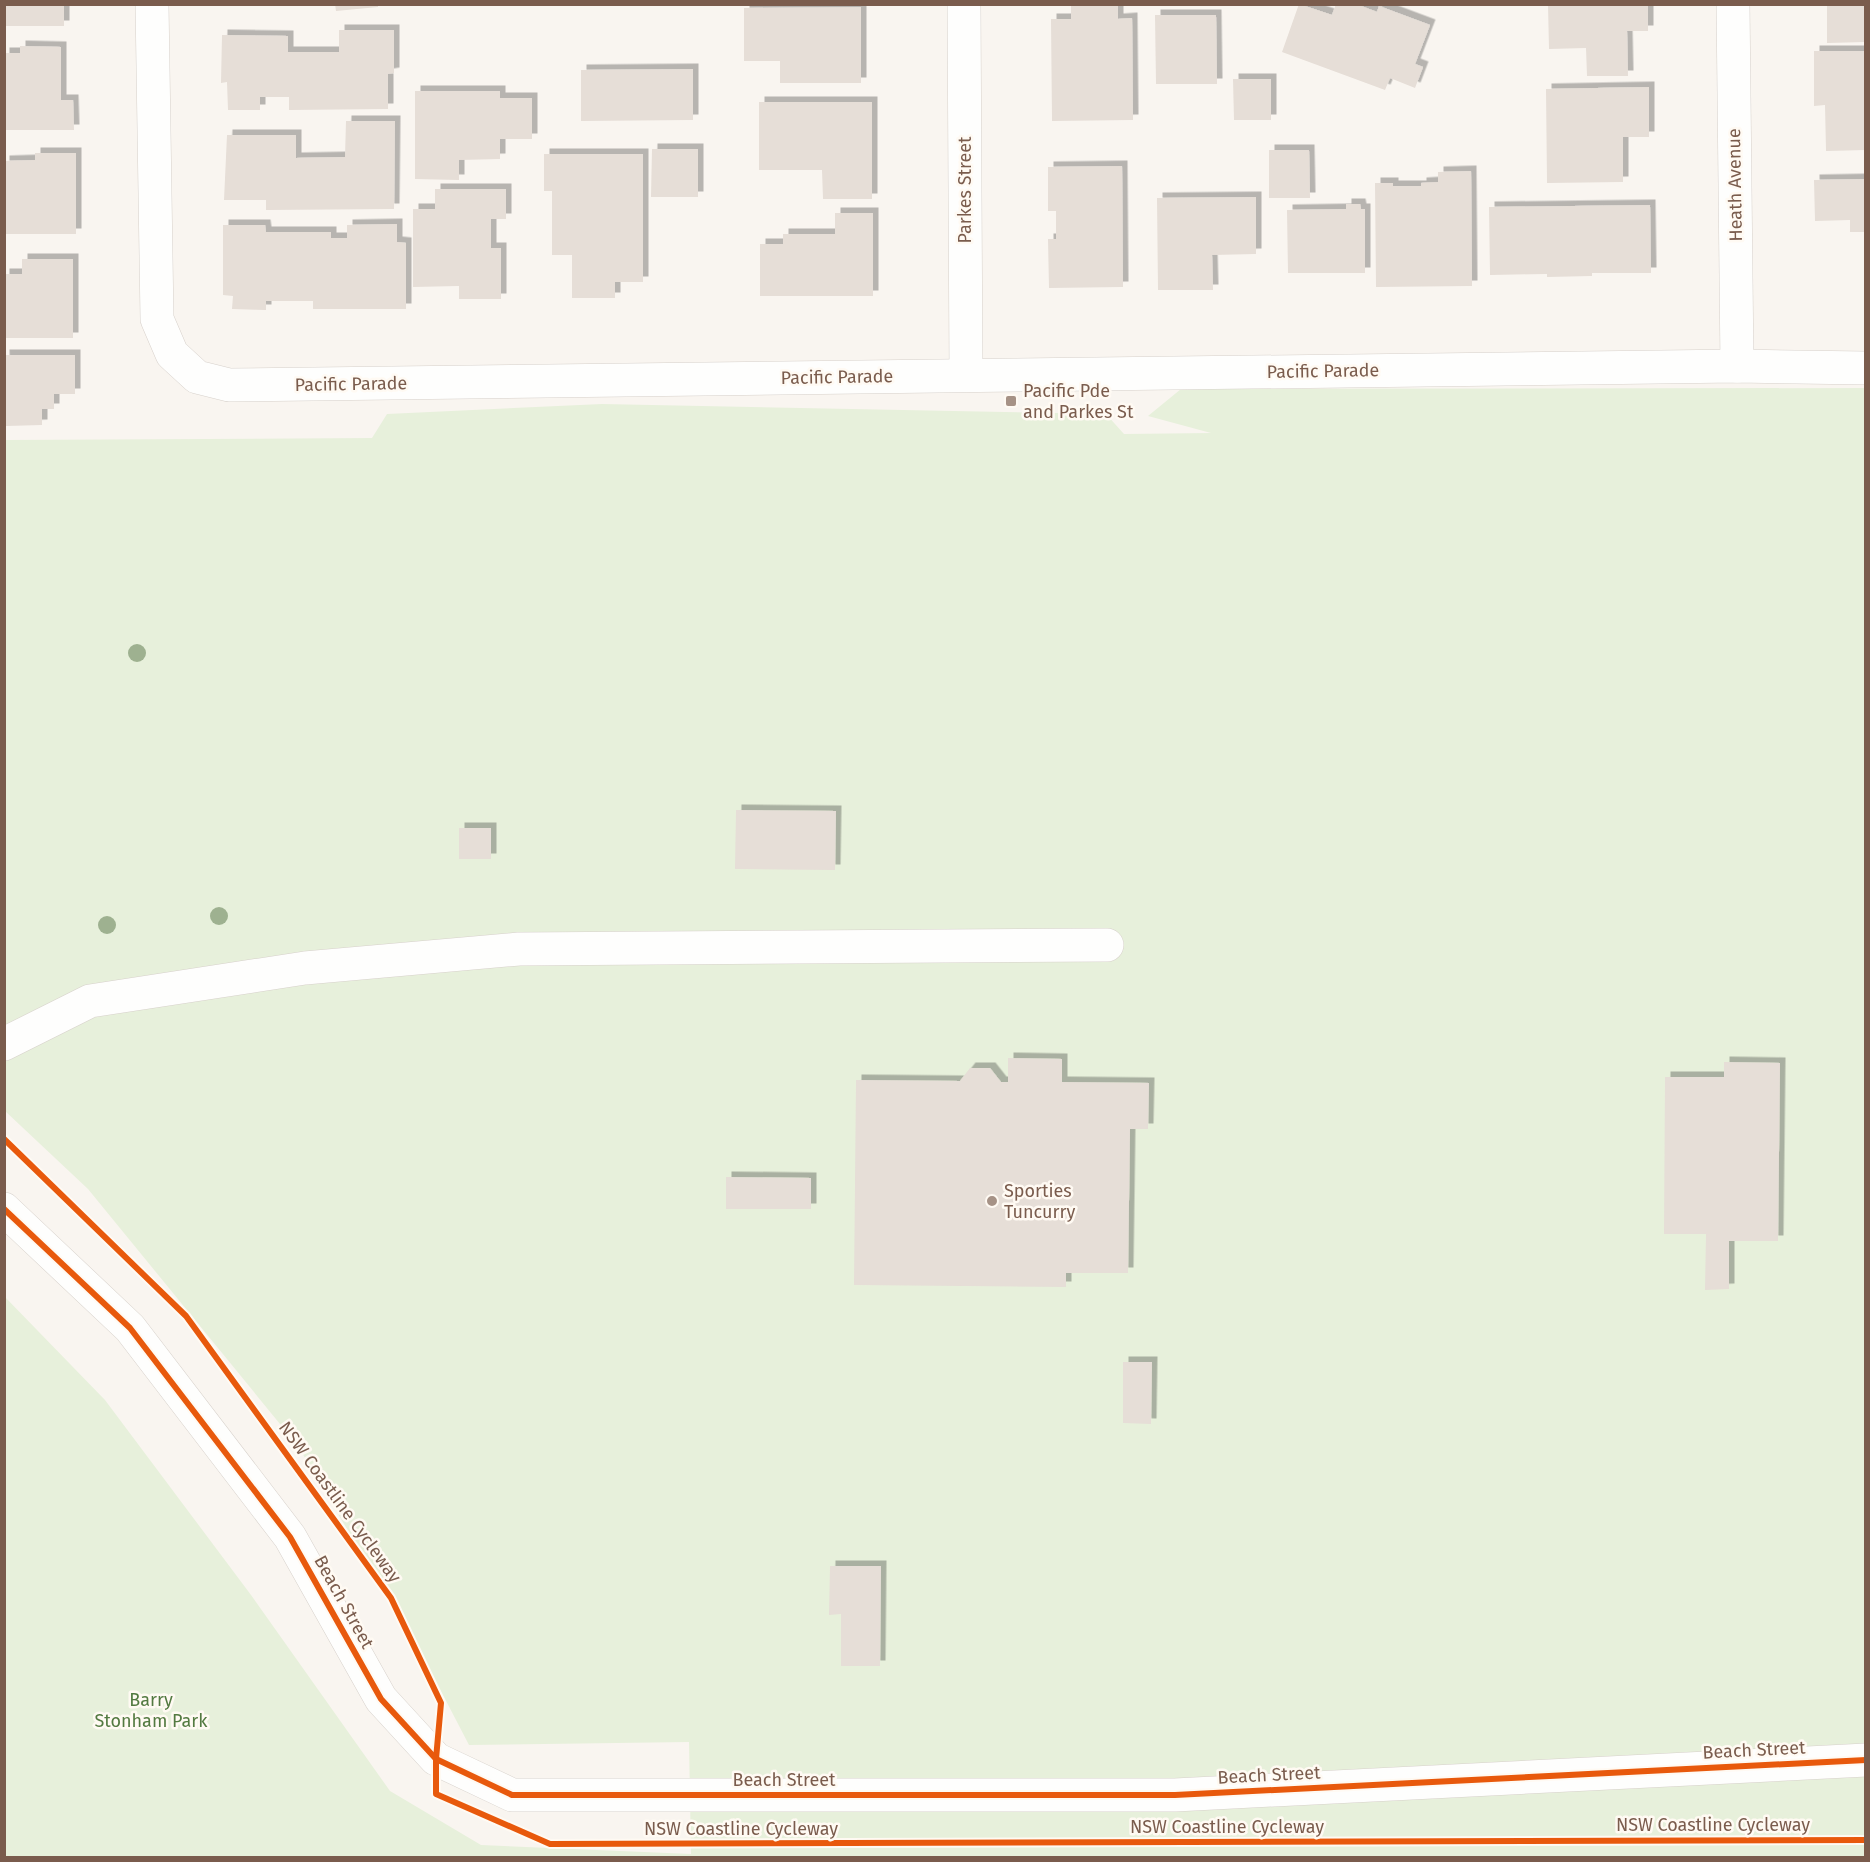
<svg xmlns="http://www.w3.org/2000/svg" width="1870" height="1862" viewBox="0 0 1870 1862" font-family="'Fira Sans',sans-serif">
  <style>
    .green { fill: #e7f0db }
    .building { fill: #e6ded7; filter: url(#shadow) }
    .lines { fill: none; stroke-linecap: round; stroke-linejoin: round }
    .minor-casing { stroke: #d7d1cb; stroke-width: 34 }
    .minor { stroke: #fefefd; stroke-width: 33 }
    .cycleway-casing { stroke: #fffaf3; stroke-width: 10 }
    .cycleway { stroke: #e8590c; stroke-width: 6 }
    .tree { fill: #9eb190 }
    .poi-dot { fill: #a69286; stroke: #fffaf3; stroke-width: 2 }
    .labels { text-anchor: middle; stroke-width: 5; stroke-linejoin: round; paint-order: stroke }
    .street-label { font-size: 18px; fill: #7a5c4d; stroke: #fffaf3 }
    .poi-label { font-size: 18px; fill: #7a5c4d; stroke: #fffaf3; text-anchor: start }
    .park-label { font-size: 18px; fill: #537a41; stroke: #fffaf3 }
  </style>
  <defs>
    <filter id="shadow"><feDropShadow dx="5.5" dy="-5.5" stdDeviation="0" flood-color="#0004"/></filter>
  </defs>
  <rect width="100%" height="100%" fill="#f9f5f0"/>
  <!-- green -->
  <polygon class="green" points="1865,388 1865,1857 5,1857 4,1296 105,1400 251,1595 390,1791 481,1845 691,1854 689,1742 469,1745 429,1668 298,1446 88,1189 5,1111 5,440 372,438 387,414 602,404 1106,414 1124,434 1211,433 1148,416 1181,389"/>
  <!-- building -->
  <g class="building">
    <rect x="4" y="4" width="60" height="22"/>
    <polygon points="335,4 378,4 378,7 336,11"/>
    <polygon points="1071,4 1118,4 1118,19 1132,18 1133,120 1052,121 1051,19 1071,19"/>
    <polygon points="1299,4 1332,15 1336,4 1356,4 1377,12 1379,6 1430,25 1415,64 1423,67 1415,88 1390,78 1385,90 1282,52"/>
    <polygon points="1548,4 1648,4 1648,31 1627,31 1628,76 1587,76 1586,48 1549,49"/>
    <polygon points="1827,4 1866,4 1866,42 1827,43"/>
    <polygon points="861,7 861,83 780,83 780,61 744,61 744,8"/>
    <polygon points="1155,15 1216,15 1217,84 1156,84"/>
    <polygon points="339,30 394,30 394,73 388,74 388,109 289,110 289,97 260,97 260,110 228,110 227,82 221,83 222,35 288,36 288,52 339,52"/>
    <polygon points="20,46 61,47 61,100 73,100 74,130 4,130 4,53 20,53"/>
    <polygon points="1814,51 1866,51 1866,150 1826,151 1825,105 1814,106"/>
    <polygon points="693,69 693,120 581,121 581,70"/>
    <polygon points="1233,79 1271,79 1271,120 1234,120"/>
    <polygon points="1649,87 1649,137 1623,137 1623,182 1547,183 1546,89"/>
    <polygon points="415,91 500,91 500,98 532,98 532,139 500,139 500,159 459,160 459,180 415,179"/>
    <polygon points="759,102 872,102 872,199 823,199 822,170 759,170"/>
    <polygon points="346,121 395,121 394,209 266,210 266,200 224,200 227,135 296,135 296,158 345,157"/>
    <polygon points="652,149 698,149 698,197 651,197"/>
    <polygon points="1269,150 1309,150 1310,198 1269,198"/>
    <polygon points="35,153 76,153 76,234 4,234 4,161 35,160"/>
    <polygon points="544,154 643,154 643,282 615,282 615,298 572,298 572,255 552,255 552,191 544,191"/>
    <polygon points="1122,166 1123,287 1049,288 1048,239 1056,239 1056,211 1048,211 1048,167"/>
    <polygon points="1471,171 1472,286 1376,287 1375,183 1393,183 1393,186 1421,186 1421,183 1438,182 1438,172"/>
    <polygon points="1866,179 1866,232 1850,232 1850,220 1815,221 1814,180"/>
    <polygon points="435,189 506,189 506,219 491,219 491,248 501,248 501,299 459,299 459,286 413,287 413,209 435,209"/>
    <polygon points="1256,197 1256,254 1212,255 1213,290 1158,290 1157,198"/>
    <polygon points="1346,204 1360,204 1361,209 1365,209 1365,273 1288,273 1287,210 1346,209"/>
    <polygon points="1650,205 1651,273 1592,273 1592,276 1547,277 1547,274 1490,275 1489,207"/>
    <polygon points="835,213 873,213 873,296 760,296 760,244 783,244 783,234 835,234"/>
    <polygon points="397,224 397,242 406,243 406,309 313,309 313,301 266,301 266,310 232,309 233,296 223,295 223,225 265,225 266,232 331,232 331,238 347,238 347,225"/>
    <polygon points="22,259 73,259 73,338 4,338 4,274 22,274"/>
    <polygon points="4,355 75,355 75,394 54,394 54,409 42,409 42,425 6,426"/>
    <polygon points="736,810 836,811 835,870 735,869"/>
    <rect x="459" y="828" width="32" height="31"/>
    <polygon points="1008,1058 1062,1059 1062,1082 1149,1083 1148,1129 1130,1129 1128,1273 1066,1273 1066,1287 854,1285 856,1080 960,1081 970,1068 990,1068 1001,1082 1008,1082"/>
    <polygon points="1724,1062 1780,1063 1778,1241 1729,1241 1729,1289 1705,1290 1706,1234 1664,1234 1665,1077 1724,1077"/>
    <polygon points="726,1177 811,1178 811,1209 726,1209"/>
    <polygon points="1123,1362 1152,1362 1151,1424 1123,1423"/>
    <polygon points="830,1566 881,1566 880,1666 841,1666 841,1614 829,1615"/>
  </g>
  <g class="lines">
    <!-- minor casing -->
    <g class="minor-casing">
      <g id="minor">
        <polyline points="152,4 157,319 172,354 197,377 229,385 1737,366 1866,368"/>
        <polyline points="964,4 966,375"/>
        <polyline points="1733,4 1737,366"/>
        <polyline points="4,1044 90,1001 305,968 519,949 1107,945"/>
        <polyline points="4,1209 130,1328 290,1537 381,1699 436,1759 512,1795 1175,1795 1866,1760"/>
      </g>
    </g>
    <!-- minor -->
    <use href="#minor" class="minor"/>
    <!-- cycleway casing -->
    <g class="cycleway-casing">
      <g id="cycleway">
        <polyline points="4,1139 186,1316 391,1598 441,1703 436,1759 436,1794 550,1844 1866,1840"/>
        <polyline points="4,1209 130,1328 290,1537 381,1699 436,1759 512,1795 1175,1795 1866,1760"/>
      </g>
    </g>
    <!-- cycleway -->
    <use href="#cycleway" class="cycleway"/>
  </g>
  <!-- trees -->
  <g class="tree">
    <circle cx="137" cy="653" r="9"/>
    <circle cx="219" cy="916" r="9"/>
    <circle cx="107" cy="925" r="9"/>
  </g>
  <!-- markers -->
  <g class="poi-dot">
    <rect x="1005" y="395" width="12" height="12" rx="3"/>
    <circle cx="992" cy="1201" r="6"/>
  </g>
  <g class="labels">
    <!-- street labels -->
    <g class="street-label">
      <text transform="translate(1735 185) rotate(-91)" y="6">Heath Avenue</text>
      <text transform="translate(965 190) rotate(-90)" y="6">Parkes Street</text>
      <text transform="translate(1323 371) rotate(-1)" y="6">Pacific Parade</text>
      <text transform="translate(837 377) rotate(-1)" y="6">Pacific Parade</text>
      <text transform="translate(351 384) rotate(-1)" y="6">Pacific Parade</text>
      <text transform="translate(340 1502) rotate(54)" y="6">NSW Coastline Cycleway</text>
      <text transform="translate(344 1602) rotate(61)" y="6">Beach Street</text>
      <text transform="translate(1754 1750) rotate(-3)" y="6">Beach Street</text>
      <text transform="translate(1269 1775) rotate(-3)" y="6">Beach Street</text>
      <text x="784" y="1786">Beach Street</text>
      <text x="1713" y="1831">NSW Coastline Cycleway</text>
      <text x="1227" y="1833">NSW Coastline Cycleway</text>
      <text x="741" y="1835">NSW Coastline Cycleway</text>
    </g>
    <!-- poi labels -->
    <g class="poi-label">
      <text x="1023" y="397">Pacific Pde<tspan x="1023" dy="21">and Parkes St</tspan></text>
      <text x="1004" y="1197">Sporties<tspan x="1004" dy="21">Tuncurry</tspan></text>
    </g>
    <!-- park labels -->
    <g class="park-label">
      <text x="151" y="1706">Barry<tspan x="151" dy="21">Stonham Park</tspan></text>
    </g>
  </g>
  <!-- border -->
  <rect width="1870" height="1862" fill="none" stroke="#7a5c4d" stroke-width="12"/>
</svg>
